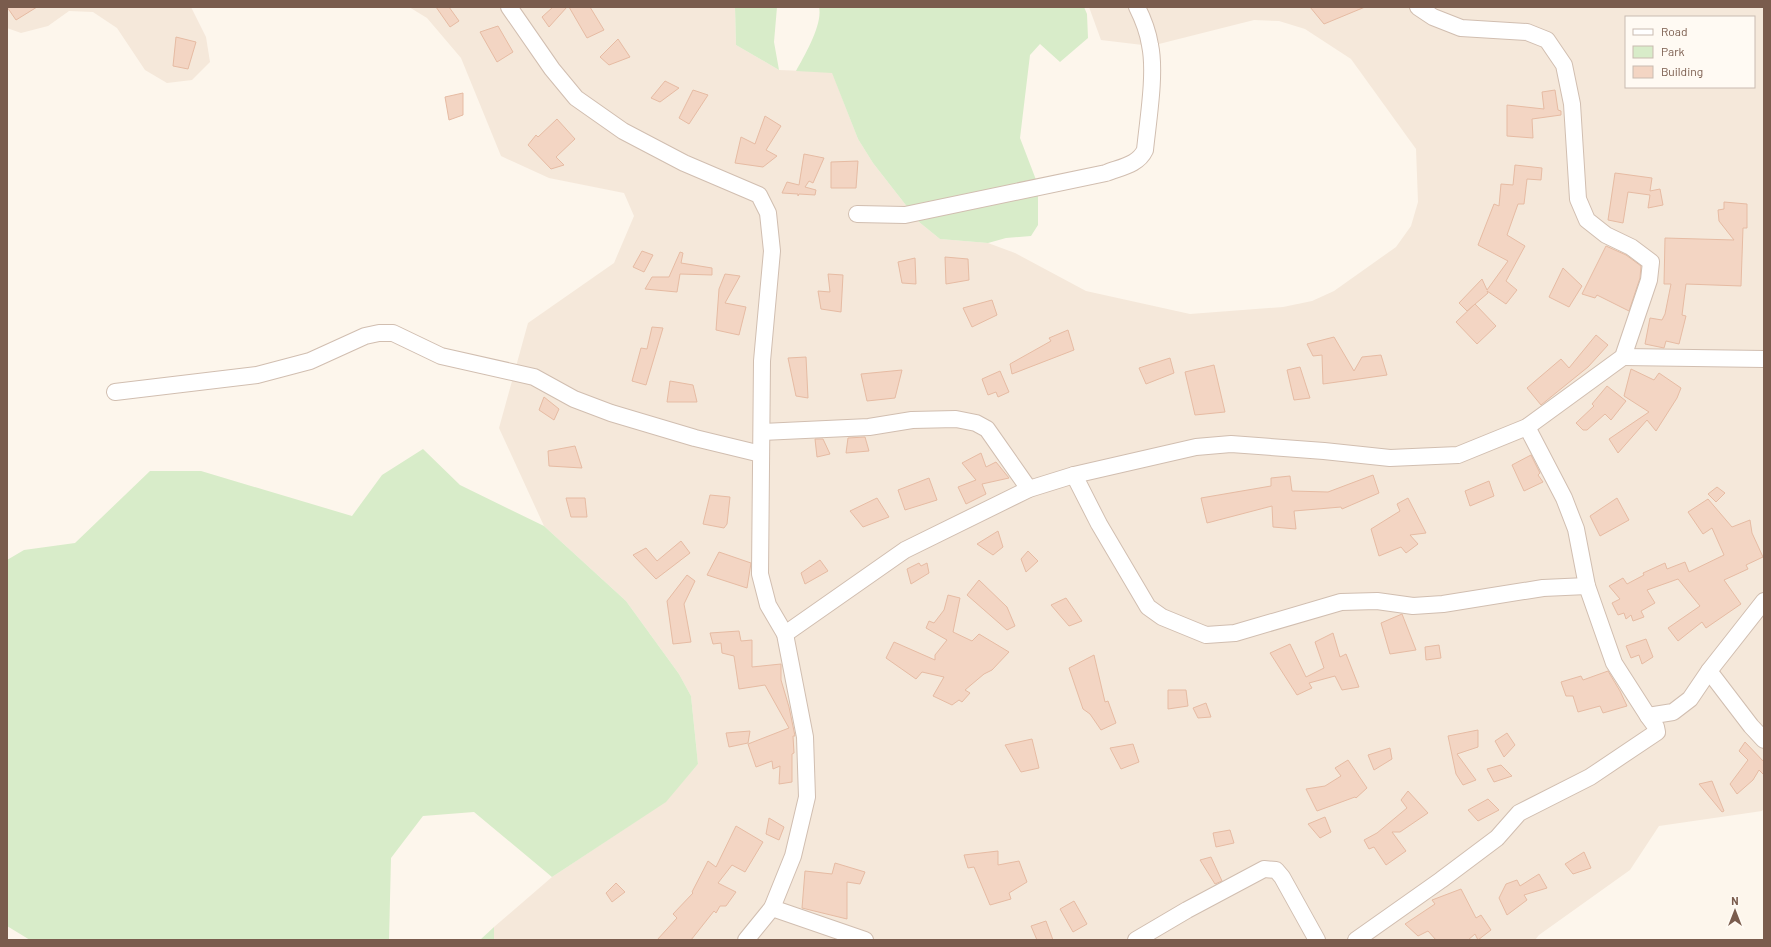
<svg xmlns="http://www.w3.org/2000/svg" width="1771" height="947" viewBox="0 0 1771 947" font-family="Barlow,sans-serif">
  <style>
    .residential { fill: #f5e8da; fill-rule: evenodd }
    .green { fill: #d8ecc9 }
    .building { fill: #f3d5c3; stroke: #e6bba3 }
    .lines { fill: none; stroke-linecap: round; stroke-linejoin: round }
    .minor-casing { stroke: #d1beb0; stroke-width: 18 }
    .minor { stroke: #fff; stroke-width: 16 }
  </style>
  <rect width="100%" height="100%" fill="#fdf6ec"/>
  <!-- residential -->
  <g class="residential">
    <polygon points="7,7 191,7 206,37 210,62 192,80 167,83 145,70 117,28 93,12 69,11 48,26 21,33 7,28"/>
    <path d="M409 7H735L736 45 779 70 832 72 858 139 873 163 919 222 940 239 988 243 1015 253 1086 291 1190 314 1283 307 1312 301 1334 291 1396 247 1411 226 1418 202 1416 149 1351 59 1305 29 1279 21 1254 20 1151 46 1101 40 1089 7H1762L1764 10V808L1762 811 1659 826 1630 870 1539 935 1535 940H494V927L552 877 665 802 698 764 691 696 679 674 626 601 544 526 499 428 528 323 614 263 634 216 624 193 549 178 501 156 461 58 427 18ZM1626 17H1754V87H1626Z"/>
  </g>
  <!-- green -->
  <g class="green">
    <polygon points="735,7 777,7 774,42 779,70 736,45"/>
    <path d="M819 7H1084L1087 14 1088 38 1060 62 1040 44 1030 55 1020 138 1038 185V225L1031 236 1006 238 988 243 940 239 919 222 873 163 858 139 832 73 796 71C805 55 823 24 819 7Z"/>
    <polygon points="423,449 460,485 544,526 626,601 679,674 691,696 698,764 666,802 552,877 474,812 423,816 391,858 389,940 30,940 7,926 7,560 24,550 75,543 150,471 201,471 352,516 382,475"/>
    <polygon points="494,927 494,940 480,940"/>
  </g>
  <!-- building -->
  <g class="building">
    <polygon points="7,7 37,7 16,20"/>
    <polygon points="436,7 449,7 459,21 450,27"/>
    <polygon points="553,7 567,7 549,27 542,17"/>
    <polygon points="569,7 590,7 604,30 587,38"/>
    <polygon points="1310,7 1365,7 1324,24"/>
    <polygon points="498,26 513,52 497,62 480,32"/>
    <polygon points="176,37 196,42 188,69 173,66"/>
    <polygon points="618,39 630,57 609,65 600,57"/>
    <polygon points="665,81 679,88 660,102 651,98"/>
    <polygon points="693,90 708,95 689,124 679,118"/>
    <polygon points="1555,90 1558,110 1561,111 1561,115 1532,119 1533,138 1507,136 1507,105 1544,109 1542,92"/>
    <polygon points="463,93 463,115 449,120 445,97"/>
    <polygon points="765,116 781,126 766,150 777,156 763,167 735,163 741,137 755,144"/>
    <polygon points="557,119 575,139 556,157 564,165 551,169 528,145 536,135 538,137"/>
    <polygon points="804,154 824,158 813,183 809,181 805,187 816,190 815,195 799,194 798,196 798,194 782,193 787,182 799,185"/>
    <polygon points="858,161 856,188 831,188 831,162"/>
    <polygon points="1515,165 1542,168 1541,180 1527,179 1524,204 1518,204 1507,235 1525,246 1506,281 1517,290 1506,304 1487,291 1488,293 1467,311 1459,303 1482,279 1487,290 1508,261 1478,245 1494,204 1499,206 1501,184 1513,185"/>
    <polygon points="1615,173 1652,178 1650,191 1660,189 1663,205 1648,208 1650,195 1628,192 1623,223 1608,220"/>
    <polygon points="1724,202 1747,204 1747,228 1743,228 1741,286 1686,284 1682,315 1686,316 1679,344 1666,341 1664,348 1645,344 1650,318 1662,320 1665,314 1671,284 1664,284 1665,238 1734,240 1719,221 1718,210 1724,209"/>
    <polygon points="1606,246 1626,255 1641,266 1640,278 1629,311 1597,295 1595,298 1582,294"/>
    <polygon points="642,251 653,255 644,272 633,267"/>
    <polygon points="680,252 683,253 681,263 712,268 712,275 680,274 677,292 645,289 652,277 669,277"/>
    <polygon points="945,257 968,259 969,280 946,284"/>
    <polygon points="915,258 916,284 902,283 898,262"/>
    <polygon points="1563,268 1582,286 1569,307 1549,297"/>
    <polygon points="725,274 740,276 725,303 746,307 739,335 716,330 719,289"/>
    <polygon points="828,274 843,275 841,312 821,309 818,291 830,292"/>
    <polygon points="992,300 997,315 972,327 963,308"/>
    <polygon points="1475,304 1496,326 1477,344 1456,322"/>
    <polygon points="652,327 663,328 646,385 632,381 641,348 647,349"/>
    <polygon points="1068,330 1074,350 1012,374 1010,364 1051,341 1049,338"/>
    <polygon points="1596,335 1608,345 1588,367 1541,405 1527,388 1561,359 1569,368"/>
    <polygon points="1334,337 1354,371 1362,357 1381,355 1387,375 1323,384 1322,355 1313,356 1307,344"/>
    <polygon points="806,357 808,398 796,396 788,358"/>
    <polygon points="1170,358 1174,373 1146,384 1139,368"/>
    <polygon points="1214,365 1225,412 1195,415 1185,372"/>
    <polygon points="1300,367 1310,398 1294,400 1287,370"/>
    <polygon points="1631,369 1654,380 1659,373 1681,388 1677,398 1656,431 1647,420 1618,453 1609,439 1649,412 1624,396"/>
    <polygon points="902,370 895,398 867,401 861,374"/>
    <polygon points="1000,371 1009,392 998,397 996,392 988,395 982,379"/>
    <polygon points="670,381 693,385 697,402 667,402"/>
    <polygon points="1607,386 1626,401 1611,420 1605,414 1587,430 1583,430 1576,423 1594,406 1592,404"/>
    <polygon points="544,397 559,409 554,420 539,410"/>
    <polygon points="865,437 869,451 846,453 848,438"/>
    <polygon points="815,439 823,439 830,454 817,457"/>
    <polygon points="575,446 582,468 549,466 548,451"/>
    <polygon points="981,453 986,467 996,462 1009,478 982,484 986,494 966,504 958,487 976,480 962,463"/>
    <polygon points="1531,455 1540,473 1538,475 1543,482 1524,491 1512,465"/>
    <polygon points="1373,475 1379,493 1342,509 1341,507 1294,511 1296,529 1273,527 1272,506 1207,523 1201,498 1271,486 1271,478 1290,476 1292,491 1328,492"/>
    <polygon points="929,478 937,500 905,510 898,490"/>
    <polygon points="1489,481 1494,496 1470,506 1465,491"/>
    <polygon points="1717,487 1725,493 1716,502 1708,494"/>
    <polygon points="710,495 730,497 727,524 724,528 703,524"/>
    <polygon points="566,498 585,498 587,517 571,517"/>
    <polygon points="877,498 889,517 863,527 850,511"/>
    <polygon points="1408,498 1426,533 1410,535 1418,544 1406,553 1401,547 1379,556 1371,529 1400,511 1397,504"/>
    <polygon points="1617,498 1629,520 1600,536 1590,516"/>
    <polygon points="1708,499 1732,527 1750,520 1752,533 1763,557 1746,565 1748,569 1724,580 1741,604 1706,628 1702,622 1678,641 1668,628 1700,606 1678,579 1647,590 1655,603 1641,611 1644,617 1633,621 1631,615 1626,619 1624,613 1618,615 1612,603 1620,599 1609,586 1623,578 1627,584 1644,575 1643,573 1665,563 1667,569 1685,562 1689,572 1724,555 1712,528 1703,534 1688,512"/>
    <polygon points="998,531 1003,547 993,555 977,544"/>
    <polygon points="681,541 690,553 656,579 633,555 646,548 657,561"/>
    <polygon points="1028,551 1038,561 1026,572 1021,559"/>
    <polygon points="719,552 751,563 747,588 707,575"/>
    <polygon points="820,560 828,571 805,584 801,573"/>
    <polygon points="919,563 921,566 927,563 929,573 911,584 907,569"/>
    <polygon points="687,575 695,581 684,604 691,642 673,644 667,601"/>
    <polygon points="979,580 1007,607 1015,626 1007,630 967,595"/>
    <polygon points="948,595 960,598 953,632 972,641 979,634 1009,652 992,670 984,674 965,690 970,693 962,702 959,700 952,705 933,696 944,677 922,672 916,679 886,658 894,642 935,660 935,655 947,640 926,628 929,621 934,623 944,610"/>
    <polygon points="1066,598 1082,621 1069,626 1051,605"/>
    <polygon points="1402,614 1416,650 1390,654 1381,623"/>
    <polygon points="739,631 741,641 752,640 752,667 781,664 781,680 789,707 795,736 793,736 794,753 792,754 792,782 779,784 780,766 773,769 772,761 756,767 748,744 789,728 765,685 739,689 734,656 722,653 721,643 713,644 710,633"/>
    <polygon points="1333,633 1340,657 1346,654 1359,687 1342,690 1335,676 1309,683 1312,688 1297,695 1270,653 1290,644 1306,677 1324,668 1315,642"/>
    <polygon points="1646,639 1653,657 1642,664 1639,655 1631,658 1626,646"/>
    <polygon points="1439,645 1441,658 1426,660 1425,647"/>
    <polygon points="1094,655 1105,702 1108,701 1116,723 1101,730 1090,714 1083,709 1069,668"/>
    <polygon points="1608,671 1620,691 1627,706 1603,713 1600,706 1578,712 1573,696 1566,696 1561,682 1581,676 1583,680"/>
    <polygon points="1168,690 1186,690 1188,706 1168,709"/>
    <polygon points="1206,703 1211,717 1198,718 1193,708"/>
    <polygon points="1478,730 1478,747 1457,754 1476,780 1463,785 1456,774 1448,736"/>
    <polygon points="750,731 748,743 729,747 726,733"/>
    <polygon points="1507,733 1515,745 1504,757 1495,741"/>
    <polygon points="1032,739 1039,768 1021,772 1005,745"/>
    <polygon points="1745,742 1764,762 1764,775 1759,770 1753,780 1737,794 1730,784 1748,760 1739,751"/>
    <polygon points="1133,744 1139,762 1121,769 1110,748"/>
    <polygon points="1390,748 1392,759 1374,770 1368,755"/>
    <polygon points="1348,760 1367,788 1356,798 1355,797 1317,811 1306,789 1325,786 1341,776 1335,768"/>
    <polygon points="1501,765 1512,776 1494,782 1487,769"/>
    <polygon points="1712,781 1724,811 1722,812 1699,784"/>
    <polygon points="1408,791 1428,813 1400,832 1392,832 1406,851 1386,865 1374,847 1369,849 1364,840 1377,833 1407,808 1401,800"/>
    <polygon points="1488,799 1499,810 1478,821 1468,810"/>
    <polygon points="1325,817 1331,832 1320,838 1308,824"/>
    <polygon points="769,818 784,827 779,840 766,834"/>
    <polygon points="736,826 763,842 745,872 732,865 718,883 736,892 726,906 720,906 716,913 714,911 691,940 657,940 677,918 673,914 693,893 692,892 708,861 716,867"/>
    <polygon points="1230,830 1234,843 1216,847 1213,833"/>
    <polygon points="998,851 998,865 1019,861 1027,882 1009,893 1011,899 990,905 974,867 968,868 964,855"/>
    <polygon points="1584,852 1591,868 1573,874 1565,864"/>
    <polygon points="1211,857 1222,881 1215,884 1200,860"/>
    <polygon points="835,863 865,872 860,884 847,882 847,919 802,908 805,871 832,874"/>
    <polygon points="1539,874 1547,888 1524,895 1527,900 1507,915 1499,898 1506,884 1517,880 1520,886"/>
    <polygon points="616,883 625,892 612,902 606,893"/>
    <polygon points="1461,889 1476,918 1481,915 1491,930 1478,940 1475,934 1468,940 1436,940 1428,931 1418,936 1405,924 1435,904 1432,900"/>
    <polygon points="1074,901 1087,924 1073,932 1060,909"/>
    <polygon points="1046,921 1053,940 1037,940 1031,926"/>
  </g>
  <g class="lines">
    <!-- minor casing -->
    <g class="minor-casing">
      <g id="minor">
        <polyline points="509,7 552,69 576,98 623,131 684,163 759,195 768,213 772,251 762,361 760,574 768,605 785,634 805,737 807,797 793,856 772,908 746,940"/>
        <path d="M857 214 905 215 1106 173C1121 167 1138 165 1145 150 1148 120 1156 73 1150 45 1148 32 1143 19 1137 7"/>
        <polyline points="1623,357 1764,359"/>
        <polyline points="115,392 257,375 310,361 365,336 379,333 393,333 441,356 534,377 574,399 611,413 695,438 761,454"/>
        <polyline points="762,432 869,427 912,420 956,419 976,423 987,429 1029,489"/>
        <polyline points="1074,475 1099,524 1148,607 1162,617 1206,635 1235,633 1341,602 1377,601 1413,606 1443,604 1543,588 1587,586"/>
        <polyline points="785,634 905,550 1029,489 1074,475 1196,447 1231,444 1324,451 1390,458 1458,455 1527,427 1623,357 1649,280 1651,262 1631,247 1606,235 1587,220 1578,199 1572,104 1564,65 1547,40 1527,32 1461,28 1433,17 1418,7"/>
        <polyline points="1709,671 1751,726 1764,740"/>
        <polyline points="1648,716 1673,712 1690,699 1709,671 1764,601"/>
        <polyline points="772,908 865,940"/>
        <polyline points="1136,940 1187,910 1264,869 1276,870 1282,877 1317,940"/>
        <polyline points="1356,940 1441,880 1497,838 1519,813 1590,777 1657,732 1656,727 1648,716 1614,663 1587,586 1576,529 1564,498 1527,427"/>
      </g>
    </g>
    <!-- minor -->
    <use href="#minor" class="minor"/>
  </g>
  <!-- border -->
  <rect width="1771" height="947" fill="none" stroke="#7a5c4d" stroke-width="16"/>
  <!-- legend -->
  <rect x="1625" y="16" width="130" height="72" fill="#fffaf3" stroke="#cabbb1"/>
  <rect x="1633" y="29" width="20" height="6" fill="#ffffff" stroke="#cabbb1"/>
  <text x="1661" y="36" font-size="12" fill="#7a5c4d">Road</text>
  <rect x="1633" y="46" width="20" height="12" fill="#d8ecc9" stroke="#cabbb1"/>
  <text x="1661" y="56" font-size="12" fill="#7a5c4d">Park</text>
  <rect x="1633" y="66" width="20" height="12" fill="#f3d5c3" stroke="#cabbb1"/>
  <text x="1661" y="76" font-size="12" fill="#7a5c4d">Building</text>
  <!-- north arrow -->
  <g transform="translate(1735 911)" stroke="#fffaf3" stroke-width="3" paint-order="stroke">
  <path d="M0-3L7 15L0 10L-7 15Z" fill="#7a5c4d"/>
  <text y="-6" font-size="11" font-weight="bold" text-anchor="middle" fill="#7a5c4d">N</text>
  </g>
</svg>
